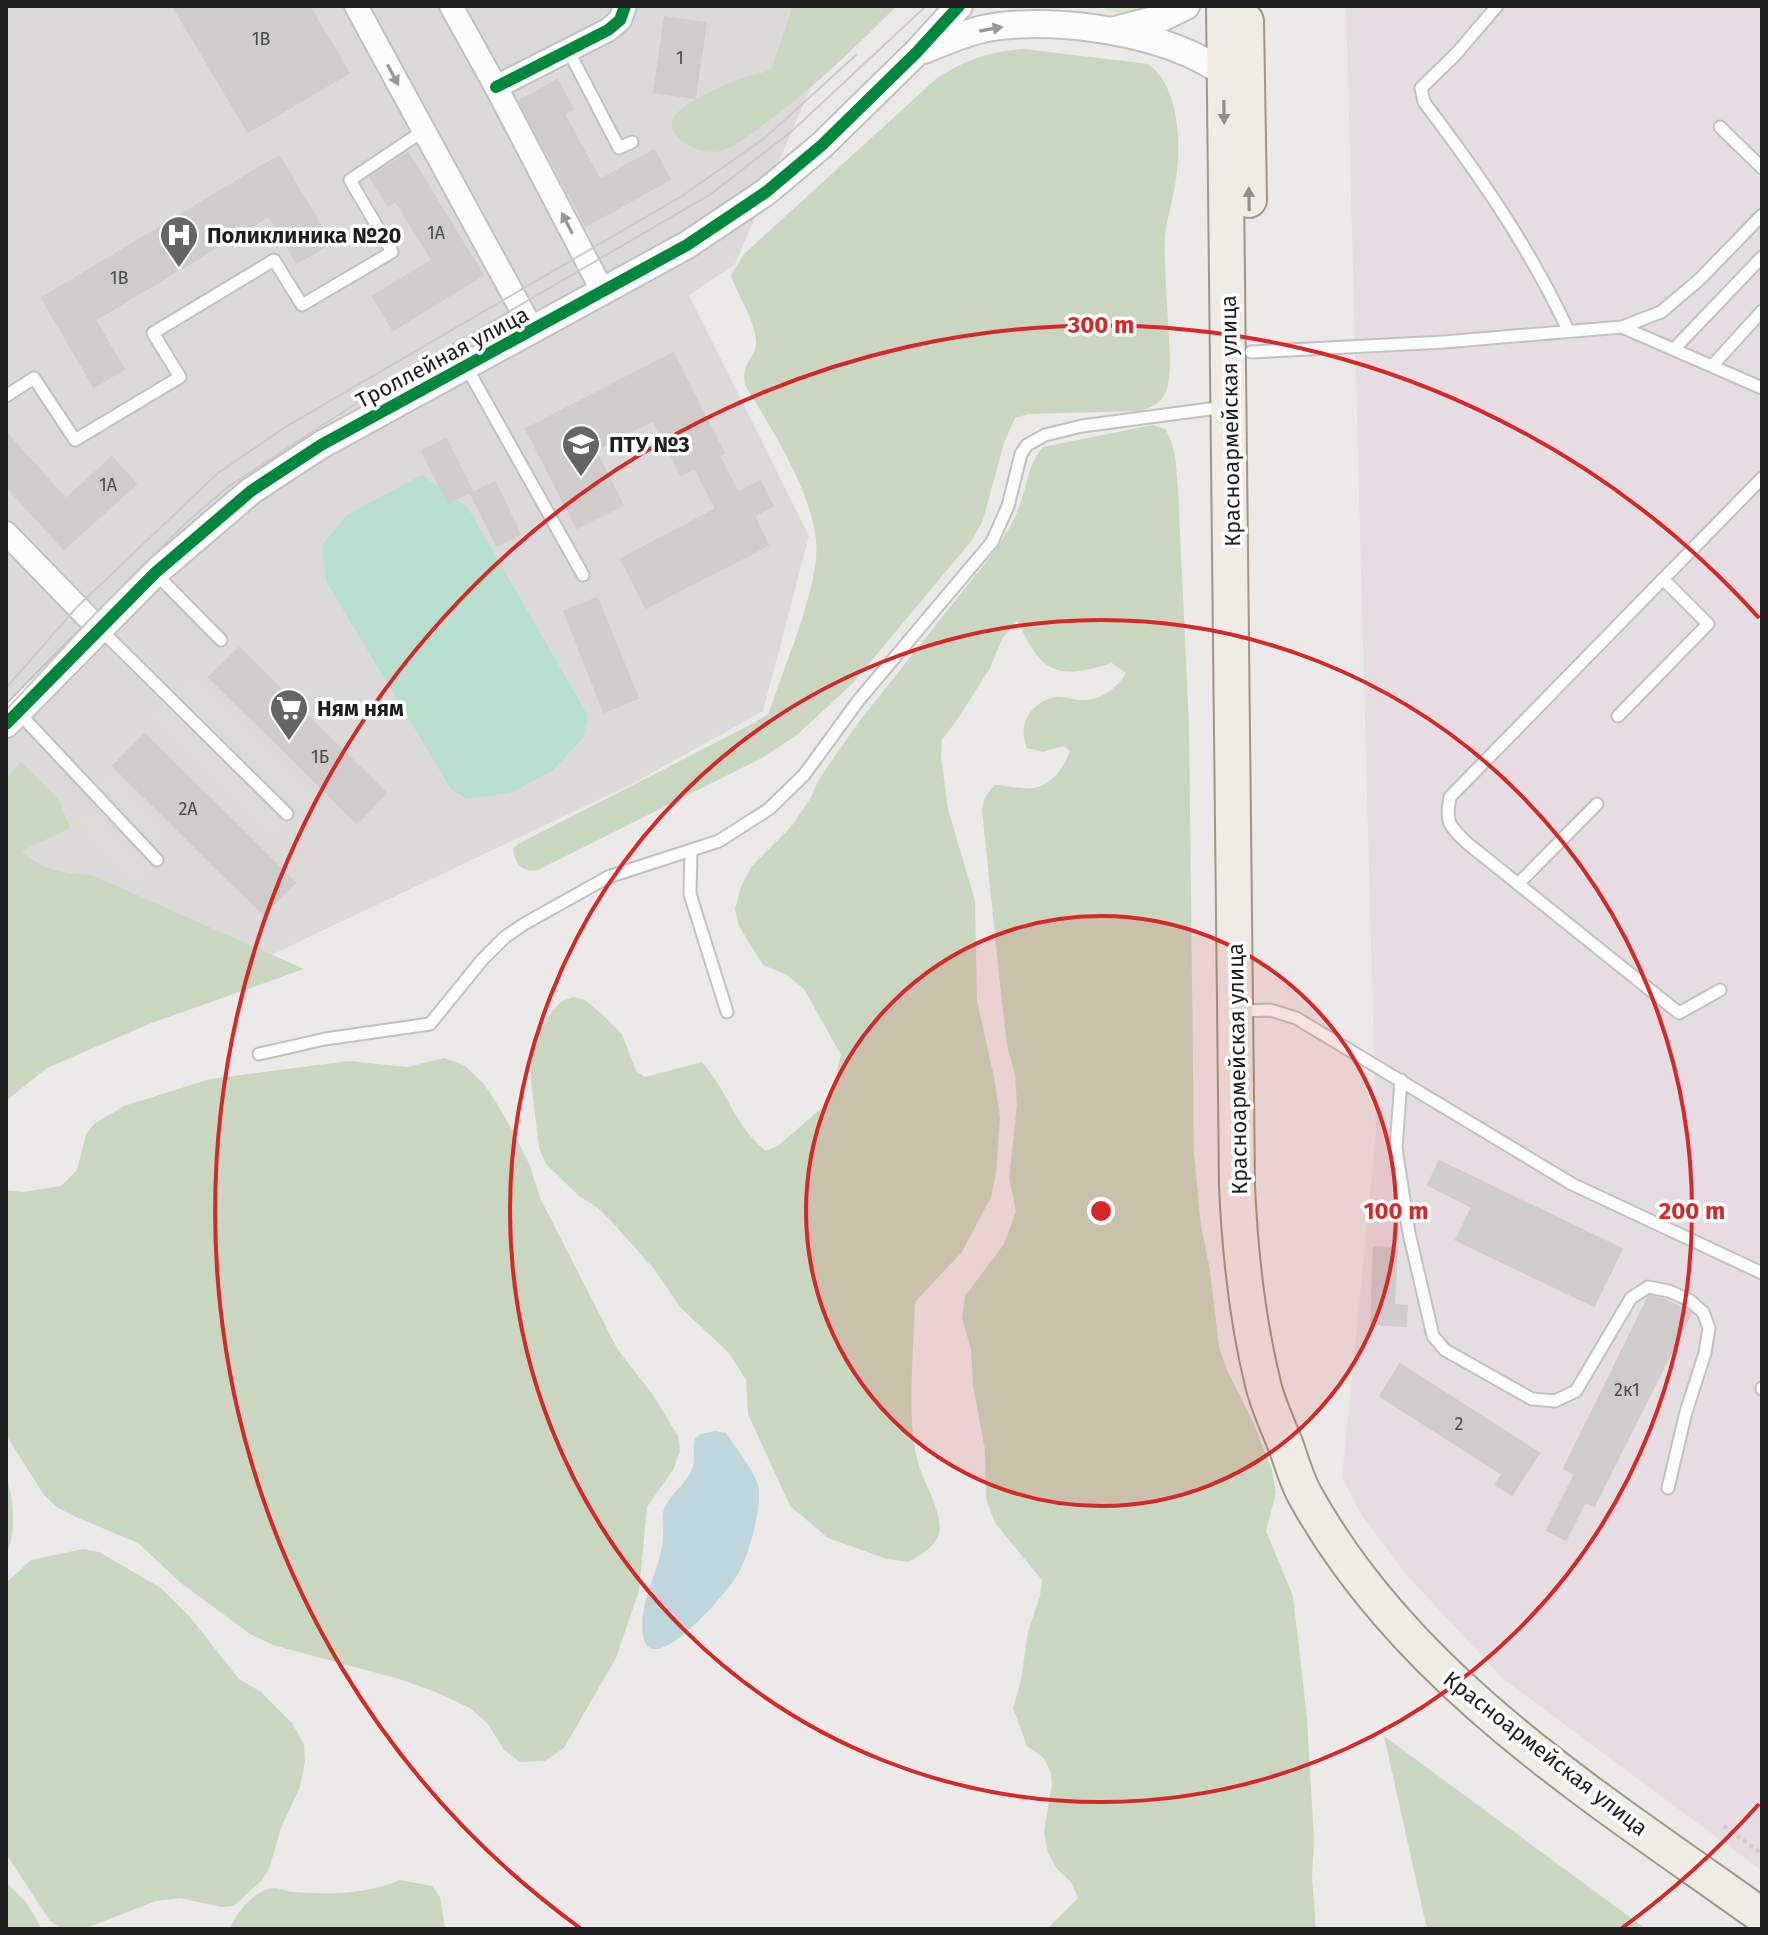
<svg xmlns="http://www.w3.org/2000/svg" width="1768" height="1935" viewBox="0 0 1768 1935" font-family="'Fira Sans',sans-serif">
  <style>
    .residential { fill: #dbdad9 }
    .industrial { fill: #e5dde2 }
    .grass { fill: #d9e6ca }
    .forest { fill: #c9d7c0 }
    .pitch { fill: #b8decd }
    .parking { fill: #dcdbda }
    .water { fill: #bed6dc }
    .building { fill: #cfcdcb; stroke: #cfccc9; stroke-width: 2 }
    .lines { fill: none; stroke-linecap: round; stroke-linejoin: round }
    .service-casing { stroke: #c2c1c0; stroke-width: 15 }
    .minor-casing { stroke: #c2c1c0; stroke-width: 26 }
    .tertiary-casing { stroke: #c2c1c0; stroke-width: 30 }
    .primary-casing { stroke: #a09787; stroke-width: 38 }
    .path { stroke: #d5c9c8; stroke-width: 4; stroke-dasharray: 4 4; stroke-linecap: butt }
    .service { stroke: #fcfcfc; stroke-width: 11 }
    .minor { stroke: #fcfcfc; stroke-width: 22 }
    .tertiary { stroke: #fcfcfc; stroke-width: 26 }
    .primary { stroke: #efebe5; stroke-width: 34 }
    .tram { stroke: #cacac9; stroke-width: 2 }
    .cycleway-casing { stroke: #fff; stroke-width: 17 }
    .cycleway { stroke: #00873e; stroke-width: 12 }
    .oneway { fill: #989898 }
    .oneway2 { fill: #918f8b }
    .ring { fill: none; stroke: #d62828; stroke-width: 4 }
    .labels { text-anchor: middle; stroke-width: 7; stroke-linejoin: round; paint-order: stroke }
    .number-label { font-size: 18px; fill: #4a4a49 }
    .poi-label { font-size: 22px; font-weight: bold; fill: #1e1e1e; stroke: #fff; text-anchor: start }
    .street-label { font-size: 22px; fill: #1e1e1e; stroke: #fff }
    .centre { fill: #d62828; stroke: #fff; stroke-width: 4 }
    .ring-label { font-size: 24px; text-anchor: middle; font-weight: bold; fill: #d62828; stroke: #fff; stroke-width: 7; stroke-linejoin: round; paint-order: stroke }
  </style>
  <rect width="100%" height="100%" fill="#eceae8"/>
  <!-- residential -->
  <polygon class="residential" points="6,6 829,6 825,54 735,264 689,295 809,536 763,711 634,783 233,973 6,868"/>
  <!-- industrial -->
  <polygon class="industrial" points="1346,6 1762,6 1762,1871 1502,1678 1406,1574 1361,1514 1342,1477 1376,1134"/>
  <!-- grass -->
  <path class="grass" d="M1101 6H1164C1142 13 1122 19 1101 6Z"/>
  <!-- forest -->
  <g class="forest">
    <path d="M793 6H897C859 43 822 80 780 112 762 125 745 141 724 150 702 159 656 134 677 113 690 100 725 84 742 78 751 75 762 74 771 69Z"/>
    <path d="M1024 49 1148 64C1183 88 1182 158 1173 196 1170 210 1166 223 1165 238 1164 278 1169 320 1170 360 1169 387 1169 403 1140 411L1028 414 1015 418 1004 443 983 520 973 539 853 683 797 735 762 758 538 870C522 873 515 864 513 849L518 844 754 723 768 714 772 704C786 662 821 581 816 540 811 490 771 428 745 385 741 361 756 359 756 342 755 318 738 298 731 275L744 254 937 78C965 60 989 51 1024 49Z"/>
    <path d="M1152 425 1165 429C1177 447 1176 470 1178 491L1189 724 1194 1153 1201 1226 1210 1270 1219 1347 1228 1372 1253 1422 1272 1470 1276 1492 1266 1531 1293 1596 1307 1718 1314 1840 1312 1878 1316 1929H1047L1078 1898 1071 1882 1057 1869 1048 1853 1044 1832 1052 1784 1051 1773 1044 1758 1027 1746 1013 1708 1021 1680 1028 1632 1040 1596 1042 1580 995 1523 986 1499 985 1450 973 1386 971 1349 962 1318 965 1296 1004 1244 1016 1211 1009 1178 1017 1105 1015 1075 1007 1045 1000 984 982 810 984 799 994 785C1005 785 1027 790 1034 788 1053 784 1064 767 1070 751L1063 746 1043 752 1027 748C1017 725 1030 702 1056 697 1064 696 1072 700 1080 700 1100 701 1117 689 1126 673L1112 663C1085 671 1055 681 1036 654 1028 644 1023 631 1017 621L1002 639 990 668 957 720 942 740 941 757 948 809 975 901 977 1001 994 1077 1000 1117 996 1173 991 1197 962 1252 915 1302C914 1346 906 1421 918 1462 923 1483 943 1511 939 1533 936 1547 920 1555 909 1562L887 1559 828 1538 790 1506 748 1414 746 1380 729 1353 681 1308 654 1269 611 1221 598 1208 579 1196 546 1164 539 1148 531 1081 532 1059 534 1040 553 1010 562 1001 574 997 585 1000 605 1017 622 1034 636 1071 645 1077 702 1062C728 1091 734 1126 766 1151L779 1145 831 1100 841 1055 804 989 787 975 763 965 753 949 739 926 735 909 741 887 751 867 791 827 810 799 819 779 858 723 993 553C1003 538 1013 524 1019 507 1028 485 1027 465 1043 447Z"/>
    <path d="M21 762 59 800 70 828 22 851C42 871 65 873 92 875L304 969 149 1024 47 1068 6 1101V779Z"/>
    <polygon points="444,1058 464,1065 484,1084 496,1102 515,1135 530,1166 541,1200 618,1350 653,1395 678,1436 680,1451 673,1470 647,1507 639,1591 616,1658 564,1748 545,1761 520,1762 504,1750 488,1724 470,1708 433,1691 399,1679 273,1645 250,1634 181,1583 138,1543 76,1517 58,1508 44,1495 6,1435 6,1190 23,1192 61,1186 77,1170 86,1134 94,1124 124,1106 210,1079 349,1061 407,1067"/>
    <path d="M6 1475C14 1501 17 1530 6 1556Z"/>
    <polygon points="83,1549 99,1552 161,1588 190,1617 239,1679 261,1692 292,1723 304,1744 305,1762 300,1787 281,1828 269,1869 262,1880 234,1906 221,1907 180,1898 156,1901 89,1927 62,1929 50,1921 6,1854 6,1583 31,1560"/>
    <polygon points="1384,1736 1646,1929 1427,1929"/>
    <path d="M400 1880 432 1886 440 1897 445 1929H230C235 1913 256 1888 275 1888 281 1888 288 1892 294 1892 331 1895 366 1894 400 1880Z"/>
    <polygon points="6,1882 26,1902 42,1929 6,1929"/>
  </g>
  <!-- pitch -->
  <polygon class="pitch" points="422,475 468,508 588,716 583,738 553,770 513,792 467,799 451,789 326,581 322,545 347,515"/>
  <!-- parking -->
  <g class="parking">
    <polygon points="191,681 307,796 298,805 182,690"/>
    <polygon points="164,708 280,823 271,832 155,717"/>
    <polygon points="113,778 163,838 153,846 104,786"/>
    <polygon points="93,814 143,874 133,882 83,822"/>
  </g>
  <!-- water -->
  <path class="water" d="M715 1431 726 1433C735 1446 754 1471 758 1485 763 1507 749 1554 738 1574 731 1588 650 1685 643 1635 638 1603 660 1571 663 1539 664 1530 661 1518 664 1509 670 1494 686 1484 692 1469 696 1459 692 1449 695 1439L700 1434Z"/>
  <!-- building -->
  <g class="building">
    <polygon points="173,6 309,6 349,73 248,132"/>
    <polygon points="665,17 706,23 695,98 654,92"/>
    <polygon points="557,80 573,109 564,114 600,180 654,150 670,179 586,226 519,101"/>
    <polygon points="408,153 483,275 393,330 373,296 432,260 396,201 388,206 370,177"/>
    <polygon points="279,156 331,243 297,263 269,216 95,320 124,369 94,387 42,298"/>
    <polygon points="673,353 724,453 719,456 738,493 760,481 773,506 754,516 768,545 646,608 621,559 716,509 695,468 681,475 653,420 595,450 623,505 577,528 526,429"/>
    <polygon points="6,433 66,499 112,457 136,484 64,549 6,486"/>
    <polygon points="446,439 472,491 448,503 422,451"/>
    <polygon points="495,482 520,534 497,546 471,494"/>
    <polygon points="597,598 638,698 604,712 564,611"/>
    <polygon points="239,648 386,793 357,823 209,677"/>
    <polygon points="145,734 295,883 263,914 113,766"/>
    <polygon points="1439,1161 1622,1249 1594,1306 1456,1240 1472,1207 1428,1185"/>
    <polygon points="1374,1247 1397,1248 1394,1305 1407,1306 1406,1326 1371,1324"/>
    <polygon points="1649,1296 1663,1299 1691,1313 1594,1506 1585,1502 1566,1540 1547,1530 1575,1474 1564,1468"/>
    <polygon points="1400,1364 1539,1453 1512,1495 1496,1485 1502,1474 1380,1396"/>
  </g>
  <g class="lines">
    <!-- service casing -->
    <g class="service-casing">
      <g id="service">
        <path d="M1497 6 1456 54 1421 88 1424 102C1480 176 1528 245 1568 330"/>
        <polyline points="568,50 619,148 632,142"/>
        <polyline points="1720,127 1762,168"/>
        <polyline points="1622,327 1762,388"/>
        <polyline points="1674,349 1762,257"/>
        <polyline points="1251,352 1444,342 1622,327 1661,312 1700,279 1762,215"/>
        <polyline points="1712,366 1762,311"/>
        <polyline points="467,368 583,575"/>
        <polyline points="6,396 34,378 75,440 180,377 153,333 274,260 302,305 392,252 350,180 423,131"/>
        <polyline points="155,573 221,640"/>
        <polyline points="99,628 287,814"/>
        <polyline points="18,712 157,860"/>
        <polyline points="1618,716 1708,624 1663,579"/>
        <polyline points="691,851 690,894 727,1012"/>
        <polyline points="1518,884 1597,804"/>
        <path d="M1720 990 1679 1013 1467 843C1449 826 1445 822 1450 797L1762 478"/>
        <polyline points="1241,1011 1270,1010 1296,1018 1572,1184 1762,1273"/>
        <polyline points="259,1054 325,1039 430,1024 482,960 505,937 524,924 608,877 719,841 769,809 804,775 858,701 992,542 1008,506 1021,454 1027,445 1045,435 1082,426 1225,407"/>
        <polyline points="1401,1080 1396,1148 1409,1233 1433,1336 1445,1350 1532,1399 1555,1401 1576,1391 1631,1298 1648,1287 1669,1291 1689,1300 1703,1312 1709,1328 1705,1353 1686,1412 1668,1488"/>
        <polyline points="1762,1388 1762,1389"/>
      </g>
    </g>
    <!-- minor casing -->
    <g class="minor-casing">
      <g id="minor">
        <polyline points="356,6 533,331"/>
        <polyline points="451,6 496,87 603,292"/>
        <polyline points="496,87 608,30 620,20 625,6"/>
        <polyline points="6,533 98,628"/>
      </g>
    </g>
    <!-- tertiary casing -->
    <g class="tertiary-casing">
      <g id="tertiary">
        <polyline points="1115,30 1161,18 1186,6"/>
        <path d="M924 50C946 41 969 31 993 27 1060 17 1169 33 1223 73"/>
        <polyline points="6,724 155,573 251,491 321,445 687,245 766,192 822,145 917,52 959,6"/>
      </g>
    </g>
    <!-- primary casing -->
    <g class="primary-casing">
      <g id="primary">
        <path d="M1224 6 1237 1186C1240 1253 1247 1319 1263 1384 1268 1405 1278 1426 1286 1446 1292 1463 1297 1482 1306 1497 1408 1681 1596 1797 1762 1916"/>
        <polyline points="1246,21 1249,200"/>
      </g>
    </g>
    <!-- path -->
    <polyline class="path" points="1724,1826 1762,1854"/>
    <!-- service -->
    <use href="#service" class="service"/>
    <!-- minor -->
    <use href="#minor" class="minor"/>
    <!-- tertiary -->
    <use href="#tertiary" class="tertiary"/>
    <!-- primary -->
    <use href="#primary" class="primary"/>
    <!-- tram -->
    <g class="tram">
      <polyline points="6,688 77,607 218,473 287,426 682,196 766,137 856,55"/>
      <polyline points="6,710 90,619 189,520 229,486 400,375 711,194 792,131 926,6"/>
    </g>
    <!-- cycleway casing -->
    <g class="cycleway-casing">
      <g id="cycleway">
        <polyline points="496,87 608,30 620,20 625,6"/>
        <polyline points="6,724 155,573 251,491 321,445 687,245 766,192 822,145 917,52 959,6"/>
      </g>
    </g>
    <!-- cycleway -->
    <use href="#cycleway" class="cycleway"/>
  </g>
  <!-- one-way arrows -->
  <defs><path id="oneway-solid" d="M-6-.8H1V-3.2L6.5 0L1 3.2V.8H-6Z" transform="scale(2)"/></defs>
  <g class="oneway">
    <use href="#oneway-solid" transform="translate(991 29) rotate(-10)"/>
    <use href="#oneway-solid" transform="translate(393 75) rotate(62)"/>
    <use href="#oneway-solid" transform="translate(567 223) rotate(-117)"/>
  </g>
  <g class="oneway2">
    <use href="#oneway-solid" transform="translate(1224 112) rotate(89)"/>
    <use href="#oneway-solid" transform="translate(1249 199) rotate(-91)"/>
  </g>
  <!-- distance rings -->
  <circle cx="1101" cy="1211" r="295" fill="#d62828" fill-opacity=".12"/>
  <g class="ring">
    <circle cx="1101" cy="1211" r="295"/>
    <circle cx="1101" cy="1211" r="591"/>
    <path d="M1759 1804A886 886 0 0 1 1622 1928M580 1928A886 886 0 1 1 1759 618"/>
  </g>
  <!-- icons -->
  <defs>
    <g id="hospital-pin" transform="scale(2)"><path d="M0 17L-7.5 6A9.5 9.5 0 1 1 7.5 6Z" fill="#666565" stroke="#fff"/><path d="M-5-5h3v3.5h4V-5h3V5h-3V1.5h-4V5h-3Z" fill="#fff"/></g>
    <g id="university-pin" transform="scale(2)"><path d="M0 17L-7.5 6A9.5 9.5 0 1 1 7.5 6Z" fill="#666565" stroke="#fff"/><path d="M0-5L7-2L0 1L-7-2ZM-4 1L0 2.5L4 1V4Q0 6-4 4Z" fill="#fff"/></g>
    <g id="supermarket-pin" transform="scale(2)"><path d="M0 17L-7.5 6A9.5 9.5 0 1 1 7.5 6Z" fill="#666565" stroke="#fff"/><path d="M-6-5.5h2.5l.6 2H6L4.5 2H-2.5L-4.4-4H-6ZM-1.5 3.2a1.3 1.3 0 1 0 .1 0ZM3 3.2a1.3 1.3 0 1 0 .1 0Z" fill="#fff"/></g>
  </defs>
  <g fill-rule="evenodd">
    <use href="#hospital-pin" x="179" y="235"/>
    <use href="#university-pin" x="581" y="444"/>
    <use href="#supermarket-pin" x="289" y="708"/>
  </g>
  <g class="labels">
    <!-- number labels -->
    <g class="number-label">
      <text x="261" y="45">1В</text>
      <text x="680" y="64">1</text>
      <text x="436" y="239">1А</text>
      <text x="119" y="284">1В</text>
      <text x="108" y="491">1А</text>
      <text x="320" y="763">1Б</text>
      <text x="188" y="815">2А</text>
      <text x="1627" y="1396">2к1</text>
      <text x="1459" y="1430">2</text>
    </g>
    <!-- poi labels -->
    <g class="poi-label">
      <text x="207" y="243">Поликлиника №20</text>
      <text x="609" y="452">ПТУ №3</text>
      <text x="317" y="716">Ням ням</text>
    </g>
    <!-- street labels -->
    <g class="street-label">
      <text transform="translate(442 357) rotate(-28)" y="8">Троллейная улица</text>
      <text transform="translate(1230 421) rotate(-91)" y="8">Красноармейская улица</text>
      <text transform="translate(1237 1069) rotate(-91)" y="8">Красноармейская улица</text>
      <text transform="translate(1546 1753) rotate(38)" y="8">Красноармейская улица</text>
    </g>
  </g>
  <circle cx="1101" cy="1211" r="12" class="centre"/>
  <g class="ring-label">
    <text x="1101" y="333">300 m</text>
    <text x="1396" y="1219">100 m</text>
    <text x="1692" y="1219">200 m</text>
  </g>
  <!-- border -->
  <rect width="1768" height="1935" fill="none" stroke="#1e1e1e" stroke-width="16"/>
</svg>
